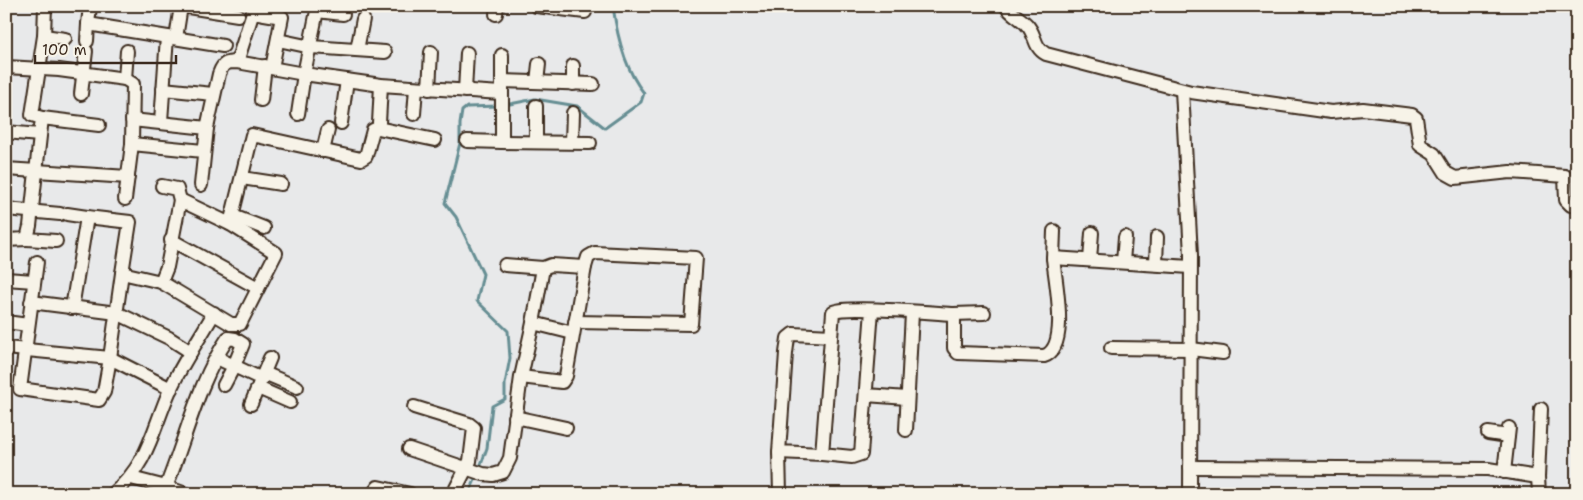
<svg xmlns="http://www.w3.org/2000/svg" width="1583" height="500" viewBox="0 0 1583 500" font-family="'Shantell Sans',sans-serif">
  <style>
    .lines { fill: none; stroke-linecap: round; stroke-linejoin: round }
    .stream { stroke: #668e93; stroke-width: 3 }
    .minor-casing { stroke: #3b2a1e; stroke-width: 16 }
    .minor { stroke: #f7f3e8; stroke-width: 12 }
  </style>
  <rect width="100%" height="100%" fill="#e8e9ea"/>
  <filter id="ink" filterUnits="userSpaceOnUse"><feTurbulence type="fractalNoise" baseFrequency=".02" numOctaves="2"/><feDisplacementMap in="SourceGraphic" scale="10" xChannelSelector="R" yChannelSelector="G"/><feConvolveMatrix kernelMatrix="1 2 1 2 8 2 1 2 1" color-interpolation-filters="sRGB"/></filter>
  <g filter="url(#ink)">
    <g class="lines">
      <!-- stream -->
      <g class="stream">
        <path d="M505 105 535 99 577 106 605 128 641 102 644 93C625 70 617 36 613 6"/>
        <polyline points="479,470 487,448 492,406 505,399 505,384 510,358 508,331 477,301 483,274 456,217 445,203 460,143 460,124 462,111 467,107 499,106"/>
        <polyline points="469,494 477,475"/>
      </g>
      <!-- minor casing -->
      <g class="minor-casing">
        <g id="minor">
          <polyline points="182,6 238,15"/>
          <polyline points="536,6 585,12 584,6"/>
          <path d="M1006 6C1012 15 1021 18 1027 25 1036 34 1033 47 1046 54L1191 92 1331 112 1363 109 1412 115 1416 118 1420 145 1434 154 1446 173 1455 178 1510 172 1565 176 1566 200 1571 205 1577 206"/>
          <polyline points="317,11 343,14"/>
          <polyline points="496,14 497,6"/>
          <polyline points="88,24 90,6"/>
          <polyline points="44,36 45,6"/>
          <polyline points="176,38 181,6"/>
          <polyline points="278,40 311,47 385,52"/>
          <polyline points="87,41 88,24 223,46"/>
          <polyline points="357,50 363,19"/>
          <polyline points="237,62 253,12 282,17 272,68"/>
          <polyline points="6,67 59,70 125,79 133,84 132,144 125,199"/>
          <polyline points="125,79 127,51"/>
          <polyline points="502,81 593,84"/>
          <polyline points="537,82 539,64"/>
          <polyline points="573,84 573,66"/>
          <polyline points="163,89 213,94"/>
          <polyline points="429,89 431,52"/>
          <polyline points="1182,90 1191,255 1190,494"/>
          <polyline points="465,91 467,53"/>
          <polyline points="81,94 86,51"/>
          <polyline points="261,100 265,66"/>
          <polyline points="298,114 304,74 381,85 501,93"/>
          <polyline points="414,114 416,88"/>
          <polyline points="42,118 99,125"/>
          <polyline points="132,120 207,128 201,185"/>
          <polyline points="161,121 167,37"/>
          <polyline points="341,123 347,80"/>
          <polyline points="379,123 381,85"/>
          <path d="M207 128 219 74C223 63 226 62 237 62L304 74 318 6"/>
          <polyline points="6,132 39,135"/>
          <polyline points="467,141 502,142 502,55"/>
          <polyline points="502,142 590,143"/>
          <polyline points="536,142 536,106"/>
          <polyline points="572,142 573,113"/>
          <polyline points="132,144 203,151"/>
          <polyline points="323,151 328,130"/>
          <polyline points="6,169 128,177"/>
          <polyline points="242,178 281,184"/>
          <polyline points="162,186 177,189 180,200"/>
          <polygon points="180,200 230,224 276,253 240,324 231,324 161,282 167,267"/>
          <polyline points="6,209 60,214"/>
          <polyline points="67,214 87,217"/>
          <polyline points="233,216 264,228"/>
          <polyline points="230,224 252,135 361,159 366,156 373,130 378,128 435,140"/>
          <polyline points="27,239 56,241"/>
          <polyline points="6,240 27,239 30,226 42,118 32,115 44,36 65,39"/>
          <polyline points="171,240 258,288"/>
          <polyline points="1053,258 1054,231"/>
          <polyline points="1090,260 1092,233"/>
          <polyline points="37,262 20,389 99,400 104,392 110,358 171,389"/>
          <polyline points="1123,262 1125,237"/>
          <polyline points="1156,264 1157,237"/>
          <polyline points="505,265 543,268"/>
          <polyline points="6,279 34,281"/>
          <polyline points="31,302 117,313 169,338 191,352"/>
          <polyline points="72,308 87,217 130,222 122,273"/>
          <path d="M872 310 861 454 852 457 822 454 833 312C843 305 935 313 954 314V348L958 353 1044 356C1070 348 1055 280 1053 258L1190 267"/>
          <polyline points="954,314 984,313"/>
          <polyline points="6,322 28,325"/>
          <polyline points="533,323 543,268 551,265 585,267 588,257 595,253 696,258 691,324 575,322"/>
          <polyline points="6,348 110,358 122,273 161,282"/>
          <polyline points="1111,348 1191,349 1223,353"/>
          <polyline points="264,373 297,387"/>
          <polyline points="521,377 562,382 566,376 585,267"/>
          <polyline points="224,385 234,366 262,379"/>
          <polyline points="258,388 290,402"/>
          <polyline points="866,395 907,398"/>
          <polyline points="251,404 270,358"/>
          <polyline points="414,407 469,424 474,428 470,461 453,494"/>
          <polyline points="515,417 566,428"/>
          <polyline points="906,430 912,313"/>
          <polyline points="1488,433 1508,436"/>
          <polyline points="409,449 483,474 493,475 503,472 510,458 521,377 533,323 573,333"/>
          <polyline points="779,452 780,494"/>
          <polyline points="822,454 779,452 786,353 788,338 793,334 831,336"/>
          <polyline points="1190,467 1488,469 1538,477 1541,409"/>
          <polyline points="1504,472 1509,428"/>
          <polyline points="1538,477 1539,494"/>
          <path d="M131 478 166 487C186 438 198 382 228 338L235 339 243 344 234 366 217 358"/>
          <polyline points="166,487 186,494"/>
          <path d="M113 494C149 463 152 431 170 390 182 363 200 338 214 313"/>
          <polyline points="373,494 378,487 410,494"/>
        </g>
      </g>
      <!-- minor -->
      <use href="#minor" class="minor"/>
    </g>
  </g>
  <!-- margin -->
  <rect width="1583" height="500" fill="none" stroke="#f7f3e8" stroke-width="25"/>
  <rect x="12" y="12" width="1558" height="475" fill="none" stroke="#3b2a1e" stroke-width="2" filter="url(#ink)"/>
  <!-- scale -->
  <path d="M35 55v8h141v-8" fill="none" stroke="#3b2a1e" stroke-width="2.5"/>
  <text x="42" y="55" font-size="15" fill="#3b2a1e" stroke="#f7f3e8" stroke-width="4" paint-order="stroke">100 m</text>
</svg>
